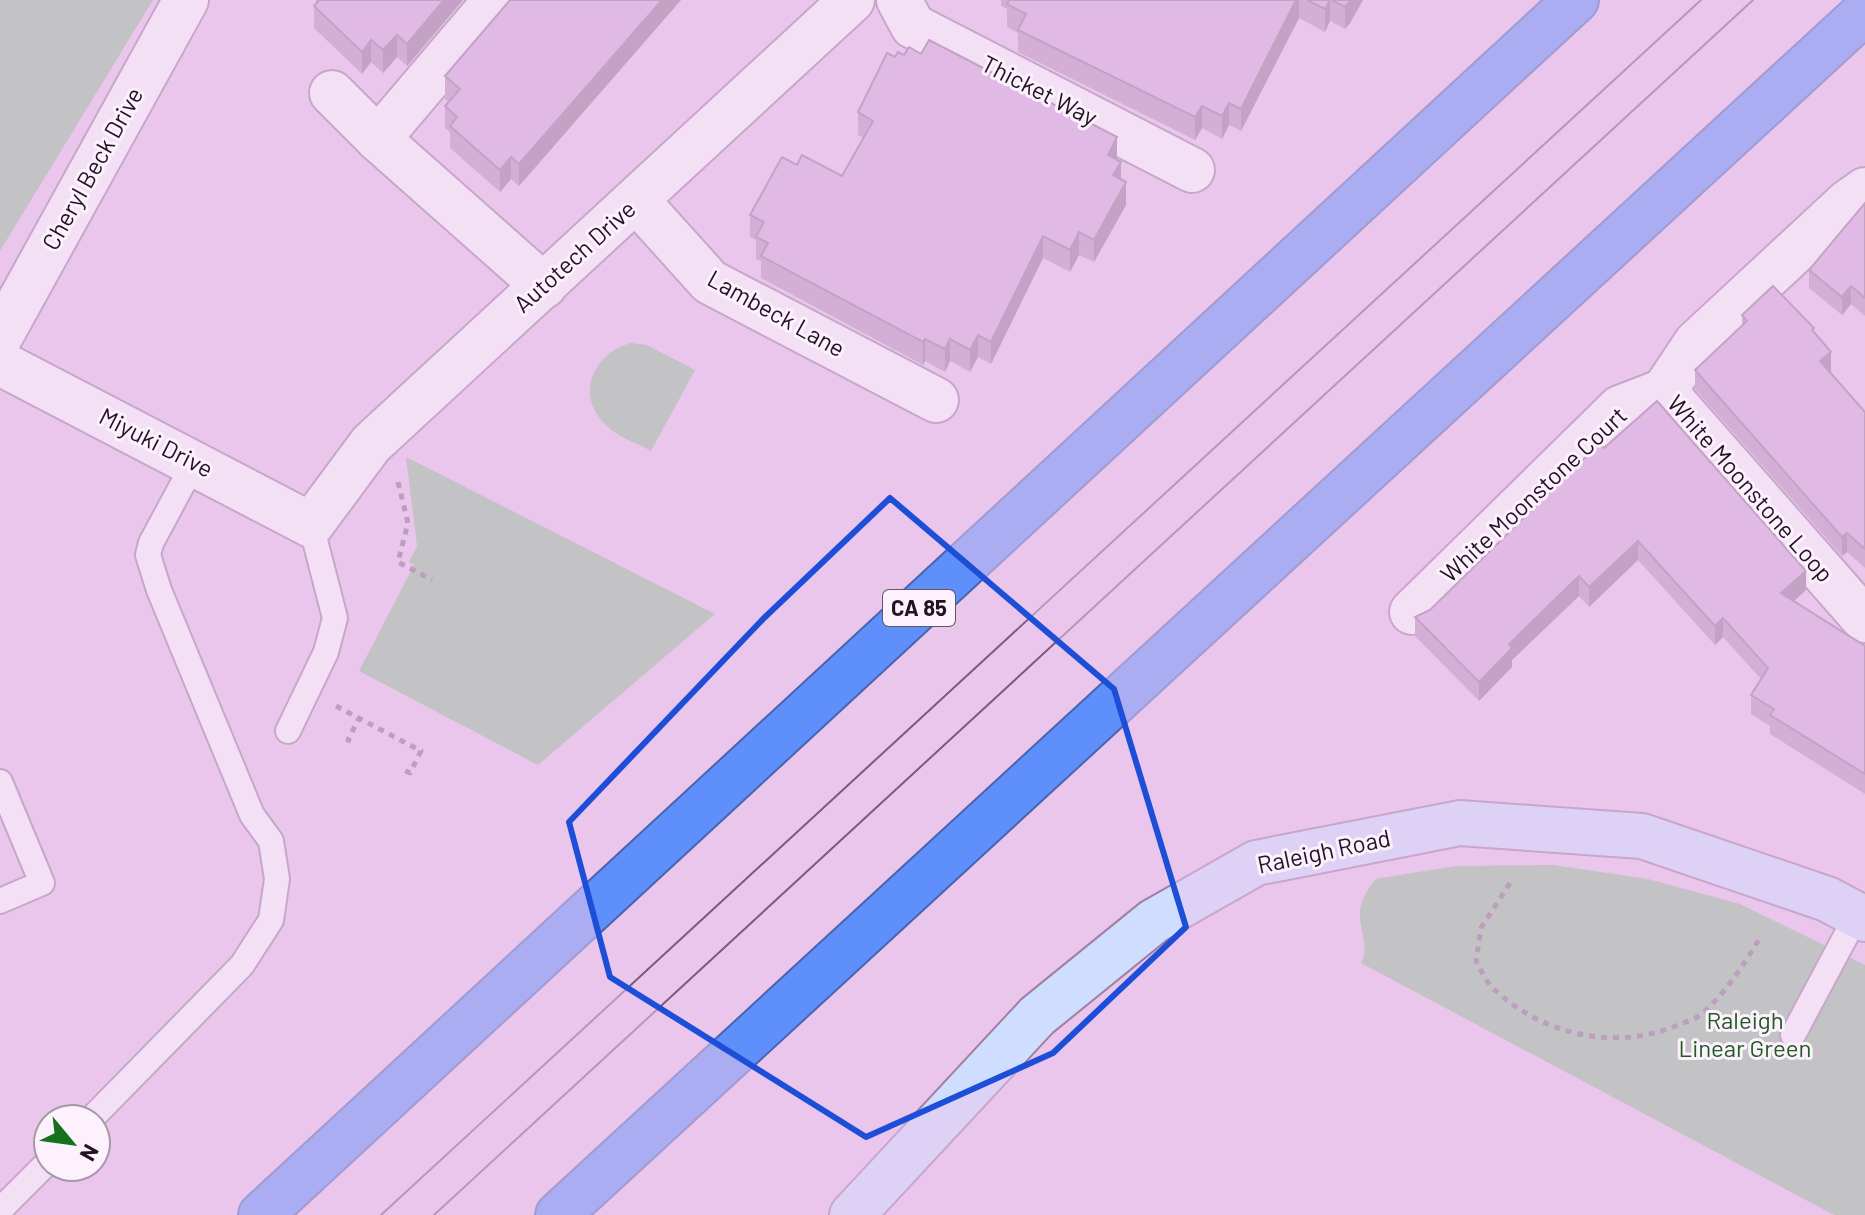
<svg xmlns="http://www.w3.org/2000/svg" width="1865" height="1215" viewBox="0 0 1865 1215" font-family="Barlow,sans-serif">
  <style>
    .green { fill: #96bc95 }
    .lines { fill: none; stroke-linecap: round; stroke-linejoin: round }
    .lane-casing { stroke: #a17fa3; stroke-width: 28 }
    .street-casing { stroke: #a17fa3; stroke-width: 48 }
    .secondary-casing { stroke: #a17fa3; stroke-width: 48 }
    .highway-casing { stroke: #4964ae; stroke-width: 48 }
    .path { stroke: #866d88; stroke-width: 5; stroke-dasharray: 6 6; stroke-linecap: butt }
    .lane { stroke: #fff; stroke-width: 24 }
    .street { stroke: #fff; stroke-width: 44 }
    .secondary { stroke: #cfddfe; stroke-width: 44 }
    .highway { stroke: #5f8ffa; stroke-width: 44 }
    .tram { stroke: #755e76; stroke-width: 2 }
    .wall { fill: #b892bb }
    .shaded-wall { fill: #967798 }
    .building { fill: #d6aad9; stroke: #967798; stroke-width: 2 }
    .marked { fill: none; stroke: #1d4ed8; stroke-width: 6; stroke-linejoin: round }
    .labels { text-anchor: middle; stroke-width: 6; stroke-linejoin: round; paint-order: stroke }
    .shield { fill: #fcf1fd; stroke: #635664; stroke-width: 2 }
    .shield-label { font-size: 22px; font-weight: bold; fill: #211422 }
    .street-label { font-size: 24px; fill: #211422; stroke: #fcf1fd }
    .park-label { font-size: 24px; fill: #1e5c21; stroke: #fcf1fd }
  </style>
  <rect width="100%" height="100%" fill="#eac6ed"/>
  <!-- green -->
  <g class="green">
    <polygon points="0,0 153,0 0,251"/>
    <path d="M631 343 647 345 695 370 651 451C637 443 618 437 607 426 574 396 593 353 631 343Z"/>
    <polygon points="406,457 715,614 538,765 359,671 414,565 409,562 417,546"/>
    <path d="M1554 865 1648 879 1740 904 1865 965V1215H1834L1361 963C1375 937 1342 917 1376 879L1455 866Z"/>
  </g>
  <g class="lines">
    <!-- lane casing -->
    <g class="lane-casing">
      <g id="lane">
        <polyline points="288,731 326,652 335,618 311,525"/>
        <polyline points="0,782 42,883 0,901"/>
        <polyline points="1793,1035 1857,915"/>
        <polyline points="91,1119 242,965 271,920 277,879 271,841 252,815 159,590 148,555 151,543 194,463"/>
        <polyline points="0,1210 48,1162"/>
      </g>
    </g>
    <!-- street casing -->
    <g class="street-casing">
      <g id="street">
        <polyline points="899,0 913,26 1192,170"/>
        <polyline points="332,93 378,139 544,286"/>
        <polyline points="378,139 496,0"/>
        <polyline points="637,201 710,282 936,400"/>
        <polyline points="0,337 186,0"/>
        <polyline points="0,363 311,525 371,444 852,0"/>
        <polyline points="1664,391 1865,620"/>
        <polyline points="1664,391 1696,343 1848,202 1865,190"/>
        <polyline points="1412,612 1620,408 1664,391"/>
      </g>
    </g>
    <!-- secondary casing -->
    <g class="secondary-casing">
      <polyline id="secondary" points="852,1215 1037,1016 1154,921 1256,863 1460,823 1642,836 1827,899 1865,919"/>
    </g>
    <!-- highway casing -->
    <g class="highway-casing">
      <g id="highway">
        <polyline points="261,1215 1576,0"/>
        <polyline points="558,1215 1865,12"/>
      </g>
    </g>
    <!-- path -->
    <g class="path">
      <polyline points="398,482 408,523 398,562 432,580"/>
      <polyline points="336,706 421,751 410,773 404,770"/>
      <polyline points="351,741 348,740 359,718"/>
      <path d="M1510 883 1481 928 1476 961C1481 970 1487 984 1496 991 1545 1036 1617 1051 1678 1025 1685 1022 1694 1020 1700 1015 1725 995 1743 965 1760 938"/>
    </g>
    <!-- lane -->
    <use href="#lane" class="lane"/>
    <!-- street -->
    <use href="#street" class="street"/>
    <!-- secondary -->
    <use href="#secondary" class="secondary"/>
    <!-- highway -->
    <use href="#highway" class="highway"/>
    <!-- tram -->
    <g class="tram">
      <polyline points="381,1215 1701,0"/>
      <polyline points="434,1215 1753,0"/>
    </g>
  </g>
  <!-- wall -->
  <g class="wall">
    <polygon points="316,0 463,0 407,66 397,57 383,73 371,62 362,74 314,28 314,6 316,4"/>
    <polygon points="510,0 681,0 519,186 511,179 500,192 450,148 450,132 445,128 445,106 449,102 445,99 445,76"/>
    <polygon points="1001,0 1363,0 1350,23 1345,29 1330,21 1325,32 1299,18 1241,131 1229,125 1222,139 1202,128 1195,140 1018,52 1018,33 1007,27 1007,9 1001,6"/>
    <polygon points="858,112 1117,160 1126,205 1094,262 1079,255 1070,272 1043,258 991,364 978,357 970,372 950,361 945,372 925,361 923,365 761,278 761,261 756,259 756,240 750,237 750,215 797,165 842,176 864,138 858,135"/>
    <polygon points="1865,203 1865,316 1851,304 1842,315 1809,288 1809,270"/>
    <polygon points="1742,315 1814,333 1831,371 1830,372 1865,412 1865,568 1847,552 1842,556 1695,389 1695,370 1742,325"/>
    <polygon points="1604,448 1806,590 1794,601 1865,646 1865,794 1770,734 1770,726 1751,714 1751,695 1761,679 1723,637 1715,645 1638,560 1589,607 1579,596 1512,660 1512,667 1479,701 1415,636 1415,617 1430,610"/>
  </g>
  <!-- shaded-wall -->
  <g class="shaded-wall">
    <polygon points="444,0 463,0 407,66 407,44"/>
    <polygon points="662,0 681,0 519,186 519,164"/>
    <polygon points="1296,0 1299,0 1299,18 1241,131 1241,109"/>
    <polygon points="1330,0 1330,21 1325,32 1325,9"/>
    <polygon points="1351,0 1363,0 1350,23 1345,29 1345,7"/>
    <polygon points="397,35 397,57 383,73 383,50"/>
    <polygon points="371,40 371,62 362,74 362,52"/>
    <polygon points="1229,103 1229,125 1222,139 1222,116"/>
    <polygon points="1202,106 1202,128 1195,140 1195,117"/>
    <polygon points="1117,137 1117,160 1108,155"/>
    <polygon points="511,157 511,179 500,192 500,170"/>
    <polygon points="1121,162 1121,184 1113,175"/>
    <polygon points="1126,182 1126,205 1094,262 1094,240"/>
    <polygon points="1079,232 1079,255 1070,272 1070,250"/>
    <polygon points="1043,236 1043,258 991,364 991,342"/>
    <polygon points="1851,286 1851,304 1842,315 1842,297"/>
    <polygon points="978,335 978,357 970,372 970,350"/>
    <polygon points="925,339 925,361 923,365 923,342"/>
    <polygon points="950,339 950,361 945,372 945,349"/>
    <polygon points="1831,352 1831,371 1820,381 1820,361"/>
    <polygon points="1847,533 1847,552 1842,556 1842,537"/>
    <polygon points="1638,541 1638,560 1589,607 1589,587"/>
    <polygon points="1806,571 1806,590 1781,613 1781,593"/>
    <polygon points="1579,576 1579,596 1512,660 1512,667 1479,701 1479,682 1509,644"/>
    <polygon points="1723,618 1723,637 1715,645 1715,626"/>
  </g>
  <!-- building -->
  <g class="building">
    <polygon points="319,0 444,0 407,44 397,35 383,50 371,40 362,52 314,6"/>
    <polygon points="510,0 662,0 519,164 511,157 500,170 450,126 457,117 445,106 460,89 445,76"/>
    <polygon points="1009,0 1296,0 1241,109 1229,103 1222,116 1202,106 1195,117 1018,30 1026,14 1007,4"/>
    <polygon points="1307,0 1330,0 1325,9"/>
    <polygon points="1332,0 1351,0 1345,7"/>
    <polygon points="929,40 1117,137 1108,155 1121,162 1113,175 1126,182 1094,240 1079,232 1070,250 1043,236 991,342 978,335 970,350 950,339 945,349 925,339 923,342 761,256 768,243 756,237 764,222 750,215 782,157 797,165 802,155 842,176 873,121 858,112 887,53 895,57 898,52 904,55 909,47 921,54"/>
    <polygon points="1865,203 1865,298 1851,286 1842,297 1809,270"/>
    <polygon points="1773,286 1814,328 1812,330 1831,352 1820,361 1865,412 1865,549 1847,533 1842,537 1695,370 1747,321 1742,315"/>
    <polygon points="1657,401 1806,571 1781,593 1865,646 1865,774 1770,715 1774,709 1751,695 1768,668 1723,618 1715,626 1638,541 1589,587 1579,576 1509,644 1512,648 1479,682 1415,617 1430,610 1600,443 1604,448"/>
  </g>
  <!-- marked area -->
  <path d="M0 0H1865V1215H0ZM890 498 1114 689 1186 927 1053 1053 866 1137 610 977 569 822 764 618Z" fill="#eac6ed" fill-opacity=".55" fill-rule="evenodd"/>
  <path class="marked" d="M890 498 1114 689 1186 927 1053 1053 866 1137 610 977 569 822 764 618Z"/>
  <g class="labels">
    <!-- shield labels -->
    <rect class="shield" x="883" y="590" width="72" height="36" rx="6"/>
    <g class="shield-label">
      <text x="919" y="616">CA 85</text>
    </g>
    <!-- street labels -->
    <g class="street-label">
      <text transform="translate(1039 91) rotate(27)" y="8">Thicket Way</text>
      <text transform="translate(93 169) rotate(-61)" y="8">Cheryl Beck Drive</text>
      <text transform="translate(575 257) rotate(-42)" y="8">Autotech Drive</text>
      <text transform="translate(776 314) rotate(29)" y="8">Lambeck Lane</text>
      <text transform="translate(156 443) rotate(27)" y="8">Miyuki Drive</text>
      <text transform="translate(1750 489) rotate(49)" y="8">White Moonstone Loop</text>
      <text transform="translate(1534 495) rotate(-43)" y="8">White Moonstone Court</text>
      <text transform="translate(1324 852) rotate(-12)" y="8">Raleigh Road</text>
    </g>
    <!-- park labels -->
    <g class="park-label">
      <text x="1745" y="1029">Raleigh<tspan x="1745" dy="28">Linear Green</tspan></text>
    </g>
  </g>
  <!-- north arrow -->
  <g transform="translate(72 1143) rotate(119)"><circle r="38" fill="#fcf1fd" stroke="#a499a5" stroke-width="2"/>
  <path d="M0-6L14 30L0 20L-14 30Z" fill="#14711e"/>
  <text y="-12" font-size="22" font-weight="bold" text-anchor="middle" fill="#211422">N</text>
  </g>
</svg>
